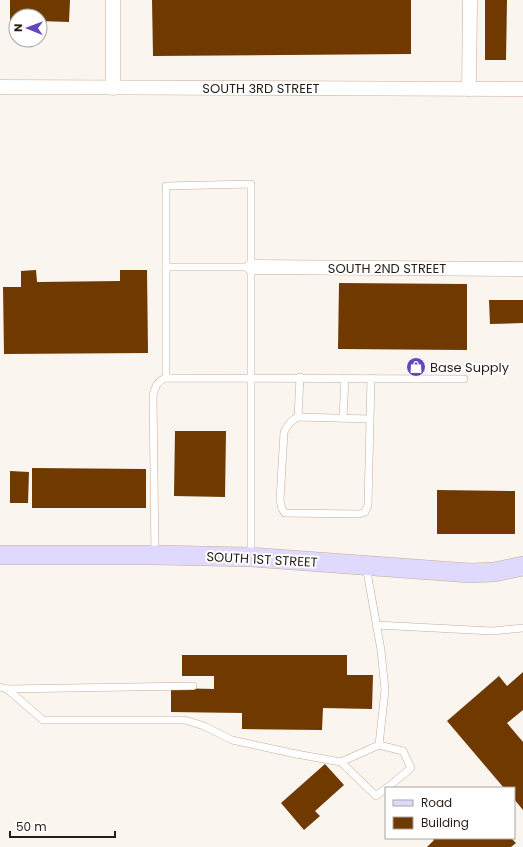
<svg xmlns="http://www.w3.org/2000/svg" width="523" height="847" viewBox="0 0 523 847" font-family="Poppins,sans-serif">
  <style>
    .building { fill: #6f3900 }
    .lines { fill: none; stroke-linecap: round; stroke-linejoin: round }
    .lane-casing { stroke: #c8ab96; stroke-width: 8 }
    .street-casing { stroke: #c8ab96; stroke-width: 15 }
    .secondary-casing { stroke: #c8ab96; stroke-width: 20 }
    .lane { stroke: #fff; stroke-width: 7 }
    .street { stroke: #fff; stroke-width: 14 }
    .secondary { stroke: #dfd9fe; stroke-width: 19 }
    .labels { text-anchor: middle; stroke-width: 4; stroke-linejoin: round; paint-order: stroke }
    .street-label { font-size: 13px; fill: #281e16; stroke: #fff }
    .poi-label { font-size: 13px; fill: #281e16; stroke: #fff; text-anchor: start }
  </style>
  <rect width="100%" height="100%" fill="#fbf5f0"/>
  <!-- building -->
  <g class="building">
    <polygon points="10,0 70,0 69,22 40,21 40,16 16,16 16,21 10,21"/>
    <polygon points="152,0 411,0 411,54 153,56"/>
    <polygon points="485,0 507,0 506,60 485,60"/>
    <polygon points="36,270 37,282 120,281 120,270 147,270 148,353 4,354 3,287 21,287 21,271"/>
    <polygon points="339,283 467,284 467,350 338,349"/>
    <polygon points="489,300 523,300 523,323 490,324"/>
    <polygon points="175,431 226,431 225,497 174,496"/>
    <polygon points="32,468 146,469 146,508 32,508"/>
    <polygon points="10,471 29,472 28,503 10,503"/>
    <polygon points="437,490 515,491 515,534 437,534"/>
    <polygon points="182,655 347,655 347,675 373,675 372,709 323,708 322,730 242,729 242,713 171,712 171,688 214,689 214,676 182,676"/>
    <polygon points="523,672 523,710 507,723 523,742 523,810 514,799 514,788 504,788 447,721 499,676 507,686"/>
    <polygon points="325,764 344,785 315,811 320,816 304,830 281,803"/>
    <polygon points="432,838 511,838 516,843 511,847 427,847 434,840"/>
  </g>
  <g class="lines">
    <!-- lane casing -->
    <g class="lane-casing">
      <g id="lane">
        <polyline points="166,267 251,267"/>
        <polyline points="166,378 166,186 251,184 251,556"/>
        <polyline points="298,417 300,377"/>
        <polyline points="343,418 345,378"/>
        <path d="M370 419 298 417C291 420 288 425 284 432L280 500 282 509 285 513 359 514 365 512 368 505 371 378"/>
        <path d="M155 554 153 396C155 387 157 381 166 378L464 379"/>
        <polyline points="376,625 492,631 523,628"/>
        <polyline points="0,687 7,689 43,720 185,720 204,726 232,740 296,754 341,762 379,745 385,690 381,650 366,566"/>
        <polyline points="7,689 193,686"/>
        <polyline points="379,745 403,751 411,768 387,788"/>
        <polyline points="341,762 376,796 386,788"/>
      </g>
    </g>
    <!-- street casing -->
    <g class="street-casing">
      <g id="street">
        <polyline points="0,87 523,89"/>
        <polyline points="113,88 113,0"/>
        <polyline points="469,89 470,0"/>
        <polyline points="251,267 523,269"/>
      </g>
    </g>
    <!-- secondary casing -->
    <g class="secondary-casing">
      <polyline id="secondary" points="0,555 155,555 251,557 470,573 494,572 523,566"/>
    </g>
    <!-- lane -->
    <use href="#lane" class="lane"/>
    <!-- street -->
    <use href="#street" class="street"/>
    <!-- secondary -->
    <use href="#secondary" class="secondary"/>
  </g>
  <!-- icons -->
  <defs>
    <g id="shop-disc" transform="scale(1)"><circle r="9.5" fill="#6046bf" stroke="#fff"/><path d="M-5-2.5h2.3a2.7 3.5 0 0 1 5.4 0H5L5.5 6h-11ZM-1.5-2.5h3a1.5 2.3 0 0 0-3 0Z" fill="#fff"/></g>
  </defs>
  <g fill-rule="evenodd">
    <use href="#shop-disc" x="416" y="367"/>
  </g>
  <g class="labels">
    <!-- street labels -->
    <g class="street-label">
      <text x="261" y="93">SOUTH 3RD STREET</text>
      <text x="387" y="273">SOUTH 2ND STREET</text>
      <text transform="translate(262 559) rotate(3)" y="5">SOUTH 1ST STREET</text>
    </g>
    <!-- poi labels -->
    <g class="poi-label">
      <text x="430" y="372">Base Supply</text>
    </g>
  </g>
  <!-- legend -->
  <rect x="385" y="787" width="130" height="52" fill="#ffffff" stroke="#a9a5a2"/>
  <rect x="393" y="800" width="20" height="6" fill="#dfd9fe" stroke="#a9a5a2"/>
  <text x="421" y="807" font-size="12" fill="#281e16">Road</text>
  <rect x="393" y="817" width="20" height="12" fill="#6f3900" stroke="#a9a5a2"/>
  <text x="421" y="827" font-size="12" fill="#281e16">Building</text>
  <!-- north arrow -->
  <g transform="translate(28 28) rotate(271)"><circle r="19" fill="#ffffff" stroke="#a9a5a2"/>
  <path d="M0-3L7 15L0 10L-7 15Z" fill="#6046bf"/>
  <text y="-6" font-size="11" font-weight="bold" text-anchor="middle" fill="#281e16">N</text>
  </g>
  <!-- scale -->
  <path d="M10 831v6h105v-6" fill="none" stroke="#281e16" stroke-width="2"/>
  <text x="16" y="831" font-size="12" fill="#281e16" stroke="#ffffff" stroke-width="3" paint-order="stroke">50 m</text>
</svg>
